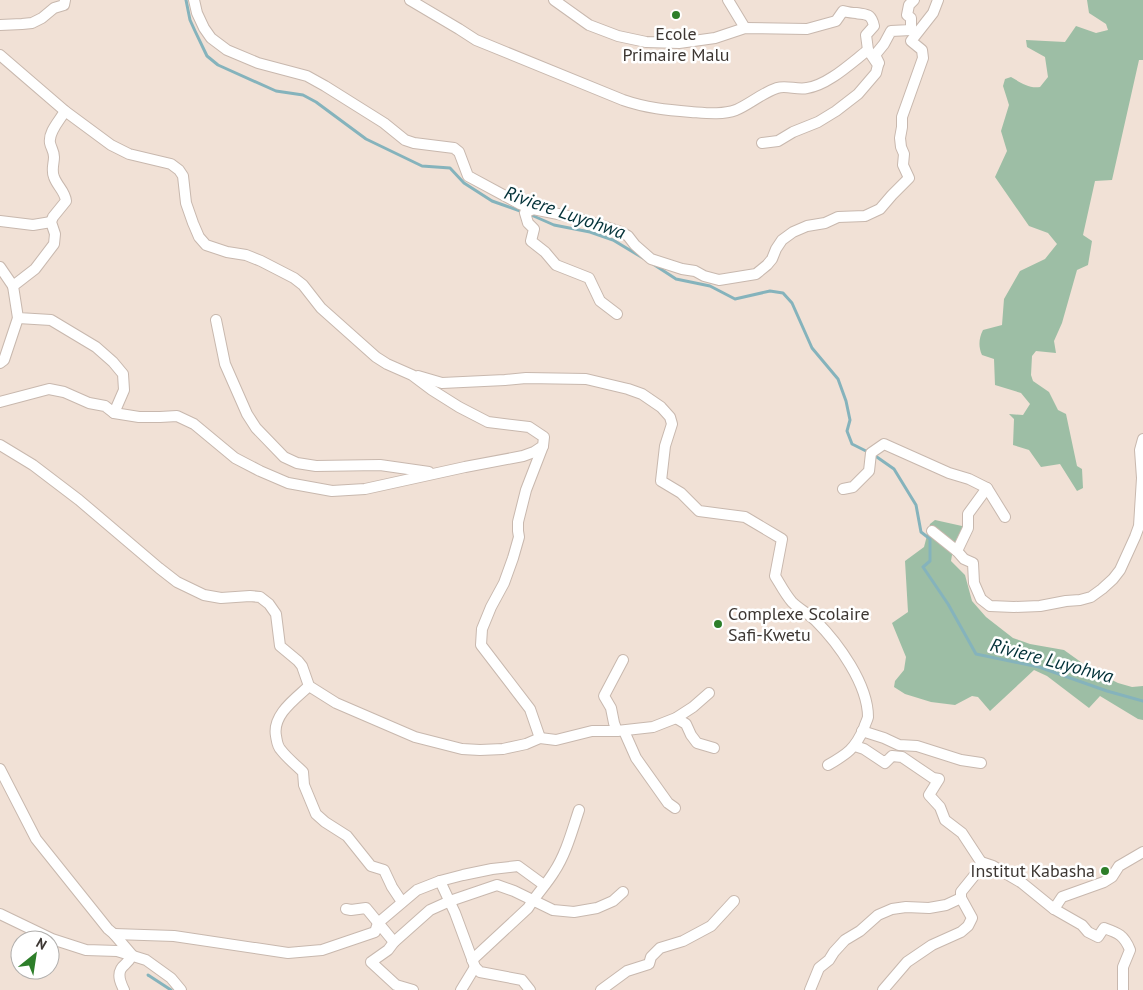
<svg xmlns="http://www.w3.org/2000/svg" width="1143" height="990" viewBox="0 0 1143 990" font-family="'PT Sans',sans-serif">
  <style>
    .green { fill: #9dbea5 }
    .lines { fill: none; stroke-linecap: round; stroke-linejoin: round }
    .stream { stroke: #85b3bc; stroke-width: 3 }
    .minor-casing { stroke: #c8b8ae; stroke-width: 12 }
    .minor { stroke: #fff; stroke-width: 10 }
    .poi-dot { fill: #2d7e29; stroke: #fff; stroke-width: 2 }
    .labels { text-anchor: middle; stroke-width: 5; stroke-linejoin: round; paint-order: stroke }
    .poi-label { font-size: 18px; fill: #3d3733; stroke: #fff }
    .water-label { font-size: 19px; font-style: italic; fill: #023138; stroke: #fff }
  </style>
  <rect width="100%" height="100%" fill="#f1e1d6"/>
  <!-- green -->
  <g class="green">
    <path d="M1087 0H1143V60H1139L1112 180 1095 181 1083 235 1092 241 1088 265 1077 270 1062 323 1054 341 1056 353 1036 351 1032 356 1031 375 1033 381 1049 392 1058 410 1066 414 1077 466 1082 469 1083 488 1077 491 1060 464 1041 467 1029 450 1013 445 1014 419 1009 414 1023 415 1030 404 1021 393 995 385 994 359 982 355C978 346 979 338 983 330L1002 325 1004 299 1020 271 1045 259 1057 244 1048 233 1029 226 995 177 1007 151 1001 131 1009 105 1003 86 1005 79 1011 77C1020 82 1029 89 1040 87L1048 77 1045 57 1027 47 1026 40 1065 42 1076 26 1096 33 1108 30 1106 24 1089 13Z"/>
    <polygon points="935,520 971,528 952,555 951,561 965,575 972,601 986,617 1013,638 1030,644 1064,650 1092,670 1118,683 1132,687 1143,686 1143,720 1138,719 1100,696 1089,708 1047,676 1034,670 990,711 978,697 972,696 955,705 931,702 905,694 894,687 895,681 904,670 906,657 892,623 908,612 905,561 924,547 930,524"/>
  </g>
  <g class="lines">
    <!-- stream -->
    <g class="stream">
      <polyline points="186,0 190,20 195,31 207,56 218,65 276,91 303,95 316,102 366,139 422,166 450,168 464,183 492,201 523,212"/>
      <polyline points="529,214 554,225 590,232 613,240 643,258"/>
      <polyline points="653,264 676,279 710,286 735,299 770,291 783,293 792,303 812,348 838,379 846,401 850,420 847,431 852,444 868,452"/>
      <polyline points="874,455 894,469 916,505 921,532 930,539 930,561 923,567 948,604 976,654 1039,667 1107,691 1143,701"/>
      <polyline points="148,975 171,990"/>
    </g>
    <!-- minor casing -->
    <g class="minor-casing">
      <g id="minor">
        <polyline points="194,0 197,13 204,28 211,38 227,50 258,63 307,76 325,86 384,123 405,140 414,143 454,148 459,152 468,176 520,204 533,209 573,217 600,225 621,232 628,236 635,245 651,259 682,269 695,271 704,276 719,280 756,274 767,265 772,259 776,249 782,240 793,232 807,226 825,223 838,217 865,216 880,209 892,195 909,178 903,165 904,154 901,147 900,138 902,127 902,117 923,58 922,50 911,41 933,13 938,0"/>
        <path d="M410 0 459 29 476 40 623 100C646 108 667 110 691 112 706 113 722 115 736 110 750 104 762 93 777 88 786 85 797 90 807 88 828 85 851 63 868 50"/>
        <path d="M554 0 589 25 618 36 646 42 679 43 715 38 745 28 807 29 836 21 843 11C847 12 852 13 856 13 867 15 871 13 874 26L866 35 868 50 878 65 876 73 858 94 836 111 818 122 793 132 778 141 762 143"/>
        <polyline points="728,0 745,28"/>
        <polyline points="0,25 22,24 32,23 42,18 54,8 64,5 65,0"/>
        <polyline points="0,55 65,111 111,145 129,154 171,164 179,170 183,176 186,203 193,223 199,237 206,245 227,252 246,255 261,261 294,278 303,285 321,308 376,357 387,364 412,375 432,390 459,407 488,422 529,427 544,437 543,446 534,452 523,456 465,467 365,489 332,491 288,483 260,471 235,458 194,424 177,416 160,417 139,417 114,413 105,406 89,403 64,392 49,389 0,402"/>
        <polyline points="879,63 875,55 884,44 891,31 911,30 911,18 907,15 909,5 914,0"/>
        <path d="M65 111C60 120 48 132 50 143 51 148 54 151 54 157 54 164 51 170 54 177 57 186 65 191 66 201L53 217 51 222 55 234 54 244 35 269 13 286 18 318 51 320 96 347 113 362 123 374 124 390 114 413"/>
        <polyline points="533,209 525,213 528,223 534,229 531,241 545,252 556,265 589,278 600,301 617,314"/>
        <polyline points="0,221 33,225 51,222"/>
        <polyline points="0,267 13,286"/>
        <polyline points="216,320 225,364 247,414 256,428 284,457 297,463 316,466 380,465 429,472"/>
        <polyline points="0,363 4,360 18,318"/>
        <path d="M418 376 442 383 505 380 526 378 586 379 628 389 642 394 661 407 670 417 672 424 665 446 661 481 681 493 699 511 745 517 782 539 775 576C780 584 785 594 792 602 799 609 809 614 816 621 838 643 868 684 868 717 867 721 865 724 864 728 855 749 847 754 828 765"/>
        <polyline points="0,445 33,465 79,500 159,568 177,582 204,595 221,598 250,596 260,597 269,604 276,614 280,646 298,661 302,666 309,686 336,703 415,737 462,749 480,750 503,749 526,744 540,738 556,740 592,731 617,731 653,727 676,718 693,707 709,693"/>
        <polyline points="843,489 853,487 869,471 871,453 884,444 949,473 969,479 987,488 1005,517"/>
        <polyline points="932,531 957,551 964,559 973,563 974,583 981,599 990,606 1014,607 1040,606 1066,601 1080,600 1091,597 1102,589 1113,579 1120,570 1135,537 1139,526 1142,478 1140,450 1143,439"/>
        <polyline points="957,551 968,528 968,514 987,488"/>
        <path d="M309 686C295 699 272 715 276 736 277 741 277 746 281 750 287 758 296 765 303 772L304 785 316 814 325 822 347 836 371 866 384 870 392 887 402 902"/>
        <polyline points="676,718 686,724 691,735 697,743 714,748"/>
        <polyline points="617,731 614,723 611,708 604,696 623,660"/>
        <polyline points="624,731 636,758 668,803 675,808"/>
        <polyline points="862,731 884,738 899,745 917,746 961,760 981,763"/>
        <polyline points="540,738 530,709 481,645 482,629 491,607 504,583 513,558 519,537 518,531 518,522 526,490 543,446"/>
        <polyline points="855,746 864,749 885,763 892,756 902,757 933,778 939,779 929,795 940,807 945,820 962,833 981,862 978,871 961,892 961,898 972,918 968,926 961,932 932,945 907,962 883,990"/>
        <path d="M0 769 36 839 108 929 114 934 132 955C128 964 124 964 121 969 117 976 121 984 124 990"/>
        <path d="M981 862 993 866 1022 883 1054 909 1082 925 1088 932 1098 937 1104 928C1118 933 1124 935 1130 950L1123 967V990"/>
        <polyline points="440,881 455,913 475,967 480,972 522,980 530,990"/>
        <polyline points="346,909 351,910 366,908 394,942"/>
        <polyline points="1054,909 1062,897 1104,882 1112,877 1119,866 1143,852"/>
        <polyline points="0,914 52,939 86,950 117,951 146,960 171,978 181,990"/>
        <polyline points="114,934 174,936 288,953 322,950 375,932 378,923 417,890 440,881 463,875 492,869 518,866 544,885"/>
        <path d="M472 960 528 908C536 895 546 885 554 872 566 854 572 831 579 810"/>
        <polyline points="413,990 396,985 371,962 388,950 394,942 430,910 450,901 497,885 514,891 553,910 574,912 597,908 613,901 623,892"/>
        <polyline points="461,990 475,967"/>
        <polyline points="601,990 627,971 649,964 651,957 660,948 683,941 711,926 734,901"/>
        <polyline points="810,990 819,968 829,960 834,952 845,940 860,931 878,915 892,909 906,907 929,908 946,905 961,898"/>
      </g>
    </g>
    <!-- minor -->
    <use href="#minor" class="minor"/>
  </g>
  <!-- markers -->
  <g class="poi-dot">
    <circle cx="676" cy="15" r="5"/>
    <circle cx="718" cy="624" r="5"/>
    <circle cx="1105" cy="871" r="5"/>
  </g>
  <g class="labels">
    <!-- poi labels -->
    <g class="poi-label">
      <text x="676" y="40">Ecole<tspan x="676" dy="21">Primaire Malu</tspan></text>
      <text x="728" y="620" text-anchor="start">Complexe Scolaire<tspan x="728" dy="21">Safi-Kwetu</tspan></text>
      <text x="1095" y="877" text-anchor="end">Institut Kabasha</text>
    </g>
    <!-- water labels -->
    <g class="water-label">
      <text transform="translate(565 212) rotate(19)" y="7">Riviere Luyohwa</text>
      <text transform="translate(1052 660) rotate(15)" y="7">Riviere Luyohwa</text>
    </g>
  </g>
  <!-- north arrow -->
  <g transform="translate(35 955) rotate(30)"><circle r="24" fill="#ffffff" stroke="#b1afad"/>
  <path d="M0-4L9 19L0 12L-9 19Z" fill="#2d7e29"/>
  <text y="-8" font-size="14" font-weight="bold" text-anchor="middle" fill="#3d3733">N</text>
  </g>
</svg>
